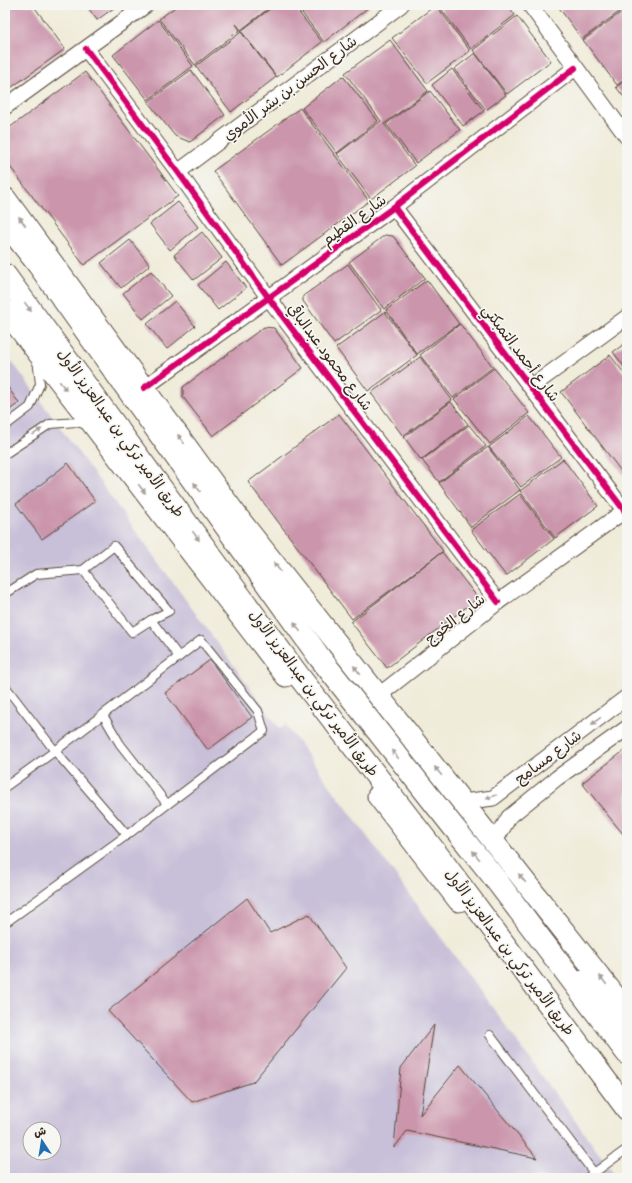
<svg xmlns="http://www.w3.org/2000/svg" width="632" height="1183" viewBox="0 0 632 1183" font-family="Dekko,'Playpen Sans Arabic',sans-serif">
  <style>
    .industrial { fill: #c8bfd8; fill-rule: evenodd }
    .building { fill: #cb95ac }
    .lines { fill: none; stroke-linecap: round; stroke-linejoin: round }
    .service-casing { stroke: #56473a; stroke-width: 10 }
    .minor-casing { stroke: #56473a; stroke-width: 17 }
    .tertiary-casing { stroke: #56473a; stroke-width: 21 }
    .secondary-casing { stroke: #56473a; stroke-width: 23 }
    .primary-casing { stroke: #56473a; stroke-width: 24 }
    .service { stroke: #fff; stroke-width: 8 }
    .minor { stroke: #fff; stroke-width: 15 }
    .tertiary { stroke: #fff; stroke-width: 19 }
    .secondary { stroke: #fff; stroke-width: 21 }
    .primary { stroke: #fff; stroke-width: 22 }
    .cycleway-casing { stroke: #f6f6f2; stroke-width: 8 }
    .cycleway { stroke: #d6006c; stroke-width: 6 }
    .oneway { fill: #a79f9a }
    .labels { text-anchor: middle; stroke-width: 3.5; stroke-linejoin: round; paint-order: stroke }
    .street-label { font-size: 15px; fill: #3b2a1e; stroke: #f6f6f2 }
  </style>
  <rect width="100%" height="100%" fill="#f6f6f2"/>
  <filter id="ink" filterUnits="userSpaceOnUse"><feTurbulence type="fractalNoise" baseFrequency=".025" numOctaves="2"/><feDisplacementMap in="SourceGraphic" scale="8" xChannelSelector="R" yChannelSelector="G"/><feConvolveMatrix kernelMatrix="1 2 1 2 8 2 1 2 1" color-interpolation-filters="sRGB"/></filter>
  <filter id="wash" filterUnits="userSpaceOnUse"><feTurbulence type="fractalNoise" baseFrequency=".012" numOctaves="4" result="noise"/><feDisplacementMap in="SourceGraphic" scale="16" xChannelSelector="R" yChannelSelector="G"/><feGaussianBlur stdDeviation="0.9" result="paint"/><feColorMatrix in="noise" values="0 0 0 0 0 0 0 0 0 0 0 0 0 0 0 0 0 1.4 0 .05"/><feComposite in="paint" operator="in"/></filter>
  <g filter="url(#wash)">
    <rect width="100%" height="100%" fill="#f0ecda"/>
    <!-- industrial -->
    <path class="industrial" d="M5 352 280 729 285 724 617 1178H5ZM30 1129H54V1153H30Z"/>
    <g id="blocks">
      <!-- building -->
      <g class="building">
        <polygon points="5,5 33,5 65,49 5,92"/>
        <polygon points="86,5 118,5 97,20"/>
        <polygon points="178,5 273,5 241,30 236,24 240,30 195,65 159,19"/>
        <polygon points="275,5 293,5 322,42 277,77 241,31"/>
        <polygon points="296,5 368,5 369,7 324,42"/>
        <polygon points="436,5 470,51 427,83 392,38"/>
        <polygon points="438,5 508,5 515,15 471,49"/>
        <polygon points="557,5 627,5 627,6 582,39"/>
        <polygon points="627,8 627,78 617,85 583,40"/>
        <polygon points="517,16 551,61 507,94 473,50"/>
        <polygon points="158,20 193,66 148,100 113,55"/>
        <polygon points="241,32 276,77 231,112 196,66"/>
        <polygon points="390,40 428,91 384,124 415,166 371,199 337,154 381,121 345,73"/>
        <polygon points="475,53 506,95 486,110 454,69"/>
        <polygon points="452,69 484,111 463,126 432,85"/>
        <polygon points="191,70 225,115 190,142 175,136 148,102"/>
        <polygon points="85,72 178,196 84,265 5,160 5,131"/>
        <polygon points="343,76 378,121 337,153 302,108"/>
        <polygon points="627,79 627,101 616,87"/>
        <polygon points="430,91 460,130 416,163 386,124"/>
        <polygon points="300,108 369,201 282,265 213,171"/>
        <polygon points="178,202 198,227 170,250 150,224"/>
        <polygon points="202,232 222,258 194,280 174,255"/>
        <polygon points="385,235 393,236 425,278 384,309 349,262"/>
        <polygon points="130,240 150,265 121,288 101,263"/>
        <polygon points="226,262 246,288 218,310 198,285"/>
        <polygon points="348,264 381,310 334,344 303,301 303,296"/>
        <polygon points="151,271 171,296 143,319 123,293"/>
        <polygon points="427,280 459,324 417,354 386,310"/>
        <polygon points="175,301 195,326 167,349 147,324"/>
        <polygon points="385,312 417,355 368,391 336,348"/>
        <polygon points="460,324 493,367 453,398 420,355"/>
        <polygon points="264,327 274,328 303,368 213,436 183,397 183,387"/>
        <polygon points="627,342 627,370 613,352"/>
        <polygon points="610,355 627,377 627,479 561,392"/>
        <polygon points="420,357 452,400 403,436 371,393"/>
        <polygon points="494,368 529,413 490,444 454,399"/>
        <polygon points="5,383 19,403 5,413"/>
        <polygon points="451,402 468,424 421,460 404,437"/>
        <polygon points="339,414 443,551 352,619 248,482"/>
        <polygon points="529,416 561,457 521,487 489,447"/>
        <polygon points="469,425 486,446 439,482 422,460"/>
        <polygon points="488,447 520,490 471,527 439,483"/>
        <polygon points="563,459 598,506 555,538 520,491"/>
        <polygon points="68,463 95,501 42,539 16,504"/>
        <polygon points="520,494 554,539 506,576 471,530"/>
        <polygon points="442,552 478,598 387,668 351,622"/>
        <polygon points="210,660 252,717 208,750 165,693"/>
        <polygon points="625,750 627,752 627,839 582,783"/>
        <polygon points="247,898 270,933 309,914 346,968 253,1082 192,1102 108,1011"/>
        <polygon points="434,1025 420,1115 460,1065 537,1158 407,1131 394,1148 401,1068"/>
      </g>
    </g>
  </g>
  <g filter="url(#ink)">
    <use href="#blocks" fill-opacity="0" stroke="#56473a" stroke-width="1"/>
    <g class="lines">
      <!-- service casing -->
      <g class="service-casing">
        <g id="service">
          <polyline points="5,426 30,407 40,384 37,359"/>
          <polyline points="5,454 50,424 77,422 86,425"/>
          <polyline points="5,594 36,574 83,570 114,546 169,611 151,620 132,632 83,570"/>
          <polyline points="151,620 179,657"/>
          <polyline points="5,686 55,751 127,835"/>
          <polyline points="103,715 120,744 167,804"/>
          <polyline points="5,787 55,751 201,640 258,711 264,731 127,835 5,923"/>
          <polyline points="490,1035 594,1173"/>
          <polyline points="587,1178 627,1149"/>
        </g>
      </g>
      <!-- minor casing -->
      <g class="minor-casing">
        <g id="minor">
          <polyline points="530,5 627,137"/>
          <polyline points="86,49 178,172 268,297 498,602"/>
          <polyline points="5,107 146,5"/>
          <polyline points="178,172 401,5"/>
          <polyline points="394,207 627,514"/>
          <polyline points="531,387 627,317"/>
          <polyline points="144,388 394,207 575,68"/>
          <polyline points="378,696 498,602 627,509"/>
          <polyline points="463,802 493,798 627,697"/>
          <polyline points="494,843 509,817 557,778 627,728"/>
        </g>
      </g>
      <!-- tertiary casing -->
      <g class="tertiary-casing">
        <polyline id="tertiary" points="583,980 627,1030"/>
      </g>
      <!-- secondary casing -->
      <g class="secondary-casing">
        <g id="secondary">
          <polyline points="5,198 240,520 243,534"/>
          <polyline points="5,310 286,676"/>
          <polyline points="240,520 627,1011"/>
          <polyline points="378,796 459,901"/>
        </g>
      </g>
      <!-- primary casing -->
      <g class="primary-casing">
        <g id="primary">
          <polyline points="5,222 38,264 320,658 451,824 493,876 627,1053"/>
          <polyline points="5,275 298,675 440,858 627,1109"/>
        </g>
      </g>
      <!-- service -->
      <use href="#service" class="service"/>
      <!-- minor -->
      <use href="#minor" class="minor"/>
      <!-- tertiary -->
      <use href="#tertiary" class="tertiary"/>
      <!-- secondary -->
      <use href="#secondary" class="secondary"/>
      <!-- primary -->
      <use href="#primary" class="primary"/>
      <!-- cycleway casing -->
      <g class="cycleway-casing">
        <g id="cycleway">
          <polyline points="86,49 178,172 268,297 498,602"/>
          <polyline points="394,207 627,514"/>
          <polyline points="144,388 394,207 575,68"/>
        </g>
      </g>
      <!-- cycleway -->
      <use href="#cycleway" class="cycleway"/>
    </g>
    <!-- one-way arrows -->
    <defs><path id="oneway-solid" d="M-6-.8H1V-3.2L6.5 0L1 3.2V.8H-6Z"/></defs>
    <g class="oneway">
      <use href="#oneway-solid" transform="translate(22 221) rotate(-126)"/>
      <use href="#oneway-solid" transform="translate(28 307) rotate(54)"/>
      <use href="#oneway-solid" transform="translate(63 386) rotate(52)"/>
      <use href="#oneway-solid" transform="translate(37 432) rotate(-34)"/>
      <use href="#oneway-solid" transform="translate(181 439) rotate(-126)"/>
      <use href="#oneway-solid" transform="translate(197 487) rotate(-126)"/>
      <use href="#oneway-solid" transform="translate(142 489) rotate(52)"/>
      <use href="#oneway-solid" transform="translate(196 536) rotate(54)"/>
      <use href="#oneway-solid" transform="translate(277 567) rotate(-128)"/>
      <use href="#oneway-solid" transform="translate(297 627) rotate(-126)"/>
      <use href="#oneway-solid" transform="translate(357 670) rotate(-128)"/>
      <use href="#oneway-solid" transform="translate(596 721) rotate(143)"/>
      <use href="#oneway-solid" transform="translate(395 754) rotate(-128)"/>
      <use href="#oneway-solid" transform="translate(438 771) rotate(-129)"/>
      <use href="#oneway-solid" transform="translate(491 797) rotate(161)"/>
      <use href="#oneway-solid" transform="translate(476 855) rotate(-129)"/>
      <use href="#oneway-solid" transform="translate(522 878) rotate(-128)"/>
      <use href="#oneway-solid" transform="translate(603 980) rotate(-128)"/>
    </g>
  </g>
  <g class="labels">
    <!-- street labels -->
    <g class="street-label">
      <text transform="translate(290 88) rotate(-37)" y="5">شارع الحسن بن بشر الأموي</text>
      <text transform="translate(354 220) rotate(-36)" y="5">شارع القطيم</text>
      <text transform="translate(521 353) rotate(53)" y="5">شارع أحمد التمبكتي</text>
      <text transform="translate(330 357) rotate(53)" y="5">شارع محمود عبدالباقي</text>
      <text transform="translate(121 433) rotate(54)" y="5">طريق الأمير تركي بن عبدالعزيز الأول</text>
      <text transform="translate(455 619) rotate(-38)" y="5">شارع الخوج</text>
      <text transform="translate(314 693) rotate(53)" y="5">طريق الأمير تركي بن عبدالعزيز الأول</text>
      <text transform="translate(548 757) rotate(-37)" y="5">شارع مسامح</text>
      <text transform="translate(510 952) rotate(53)" y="5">طريق الأمير تركي بن عبدالعزيز الأول</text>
    </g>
  </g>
  <!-- margin -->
  <rect width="632" height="1183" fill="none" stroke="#f6f6f2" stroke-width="20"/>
  <!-- north arrow -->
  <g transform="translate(42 1141) rotate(348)"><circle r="19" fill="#f6f6f2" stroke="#aba49d"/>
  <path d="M0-3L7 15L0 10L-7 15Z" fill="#1f6fb2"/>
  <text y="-6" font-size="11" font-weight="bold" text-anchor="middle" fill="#3b2a1e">ش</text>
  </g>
</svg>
